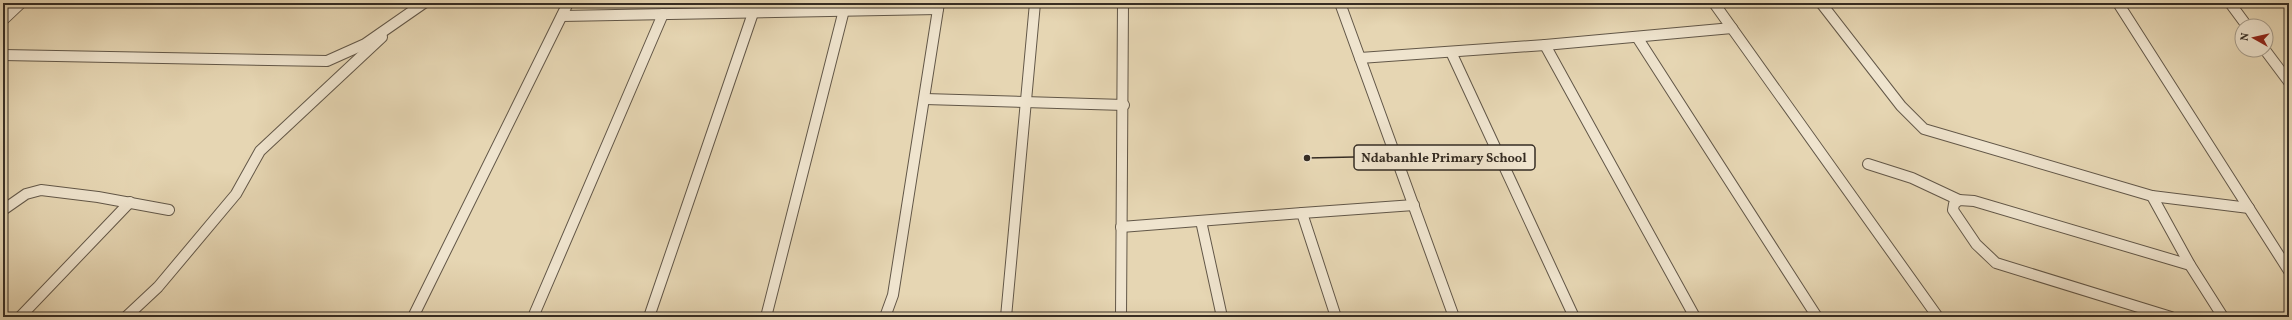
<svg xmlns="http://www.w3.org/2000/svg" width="2292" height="320" viewBox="0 0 2292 320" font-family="Vollkorn,serif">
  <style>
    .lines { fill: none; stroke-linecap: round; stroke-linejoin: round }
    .minor-casing { stroke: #625748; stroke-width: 12 }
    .minor { stroke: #efe4ce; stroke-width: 10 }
    .leader { fill: none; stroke: #362d24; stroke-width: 1.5 }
    .callout-dot { fill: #362d24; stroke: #efe4ce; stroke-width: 1.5 }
    .callout { fill: #efe4ce; stroke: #362d24; stroke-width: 1.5 }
    .callout-label { font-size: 13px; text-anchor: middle; font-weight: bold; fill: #362d24 }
  </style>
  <rect width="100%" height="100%" fill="#e6d6b3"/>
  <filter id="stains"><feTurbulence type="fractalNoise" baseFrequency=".005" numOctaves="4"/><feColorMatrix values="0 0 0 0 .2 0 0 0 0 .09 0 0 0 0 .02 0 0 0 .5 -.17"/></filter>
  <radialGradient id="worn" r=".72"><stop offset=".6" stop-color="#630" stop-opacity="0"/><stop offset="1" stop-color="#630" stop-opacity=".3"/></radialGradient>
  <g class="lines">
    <!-- minor casing -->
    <g class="minor-casing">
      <g id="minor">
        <polyline points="1340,3 1454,317"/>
        <polyline points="1714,3 1938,317"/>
        <polyline points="1821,3 1901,106 1924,129 2152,196 2249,208"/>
        <polyline points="2118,3 2289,271"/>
        <polyline points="2230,3 2247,26"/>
        <polyline points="562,16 938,9"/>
        <polyline points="3,20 21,3"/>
        <polyline points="1637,37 1817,317"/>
        <polyline points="1545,45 1695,317"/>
        <polyline points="2265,50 2289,82"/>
        <polyline points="1451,52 1574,317"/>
        <polyline points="3,55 327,61 365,44 424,3"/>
        <polyline points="1360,58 1545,45 1732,28"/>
        <polyline points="925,99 1124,105"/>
        <polyline points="1868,164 1912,178 1959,200"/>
        <polyline points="2152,196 2190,265 2223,317"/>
        <polyline points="3,210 26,194 41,190 98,197 169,210"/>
        <polyline points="1302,213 1414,205"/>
        <polyline points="1201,221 1222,317"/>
        <polyline points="1121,227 1302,213 1336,317"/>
        <polyline points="20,317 130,202"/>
        <polyline points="126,317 158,287 236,194 260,151 382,37"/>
        <polyline points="413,317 568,3"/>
        <polyline points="533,317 663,14"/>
        <polyline points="649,317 753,13"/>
        <polyline points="766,317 844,10"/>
        <polyline points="885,317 893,295 939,3"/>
        <polyline points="1006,317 1035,3"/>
        <polyline points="1121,317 1123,3"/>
        <polyline points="2171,317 1996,263 1976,244 1953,210 1954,204 1959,200 1974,201 2190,265"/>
      </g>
    </g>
    <!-- minor -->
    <use href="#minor" class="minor"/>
  </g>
  <!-- callouts -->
  <path class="leader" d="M1307 158L1354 157"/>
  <circle class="callout-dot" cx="1307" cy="158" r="4"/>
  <rect class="callout" x="1354" y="145" width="181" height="25" rx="4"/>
  <g class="callout-label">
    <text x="1444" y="162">Ndabanhle Primary School</text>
  </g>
  <!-- margin -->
  <rect width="2292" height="320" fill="none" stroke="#e6d6b3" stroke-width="16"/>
  <rect x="4" y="4" width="2284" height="312" fill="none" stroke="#362d24" stroke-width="2"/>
  <rect x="8" y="8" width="2276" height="304" fill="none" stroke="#362d24"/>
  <!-- north arrow -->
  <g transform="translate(2254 38) rotate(278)"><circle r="19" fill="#efe4ce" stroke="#a59b8a"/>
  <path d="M0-3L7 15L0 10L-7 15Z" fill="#8f2418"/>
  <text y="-6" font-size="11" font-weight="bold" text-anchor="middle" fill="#362d24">N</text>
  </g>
  <rect width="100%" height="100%" filter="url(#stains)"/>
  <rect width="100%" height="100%" fill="url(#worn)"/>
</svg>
